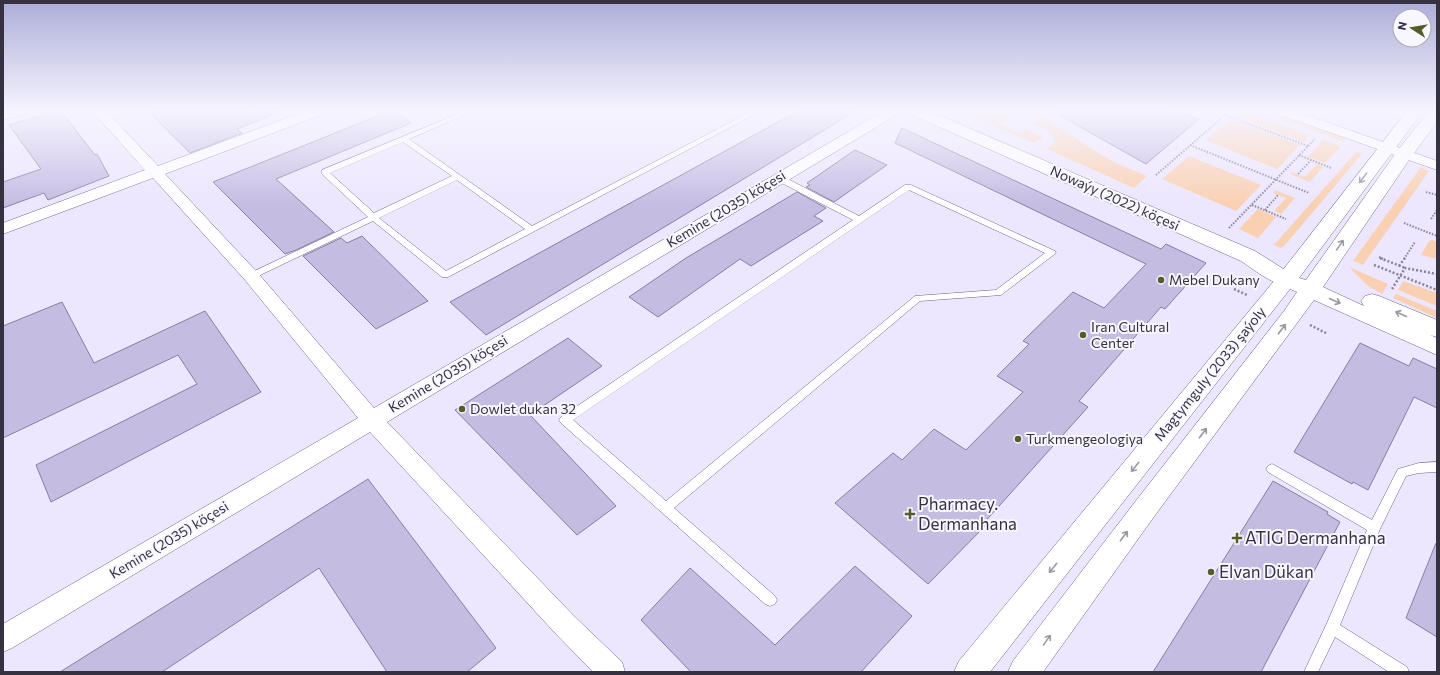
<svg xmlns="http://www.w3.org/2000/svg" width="1440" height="675" viewBox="0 0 1440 675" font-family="Commissioner,sans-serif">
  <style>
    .green { fill: #fad0b3 }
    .building { fill: #c5bce2; stroke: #877ea1 }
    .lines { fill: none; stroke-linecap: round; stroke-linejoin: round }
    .service-casing { stroke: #6c6385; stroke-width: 1 }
    .minor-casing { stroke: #6c6385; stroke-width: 1 }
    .tertiary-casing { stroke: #6c6385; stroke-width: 1 }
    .secondary-casing { stroke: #6c6385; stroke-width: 1 }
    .path-far1 { stroke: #898497; stroke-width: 2; stroke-dasharray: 1.5 1.5; stroke-linecap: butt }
    .path { stroke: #898497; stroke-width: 2.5; stroke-dasharray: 2 2; stroke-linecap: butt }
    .service { fill: #fff; fill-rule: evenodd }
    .minor { fill: #fff; fill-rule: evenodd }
    .tertiary { fill: #fff; fill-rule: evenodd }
    .secondary { fill: #fff; fill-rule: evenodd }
    .oneway { stroke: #9a98a0 }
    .poi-dot { fill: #555c2b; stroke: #f8f6fe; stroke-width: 1.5 }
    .labels { text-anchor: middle; stroke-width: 4; stroke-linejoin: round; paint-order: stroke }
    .street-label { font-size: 14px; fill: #353140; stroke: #f8f6fe }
    .poi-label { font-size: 14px; fill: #353140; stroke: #f8f6fe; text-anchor: start }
    .near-poi-label { font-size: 17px; fill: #353140; stroke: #f8f6fe; text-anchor: start }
  </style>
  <rect width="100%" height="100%" fill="#ece6fe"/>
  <!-- green -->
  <g class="green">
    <polygon points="960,111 1021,111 1001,125 1020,133 1025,129 1043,137 1034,143"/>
    <polygon points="1022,111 1035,111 1098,153 1116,163 1147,176 1134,188 1047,149 1056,142 1051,132 1032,124 1040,118"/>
    <polygon points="1240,111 1243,111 1310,135 1303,142 1233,116"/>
    <polygon points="1263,111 1268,111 1346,139 1344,142 1262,112"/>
    <polygon points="1231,119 1300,145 1277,169 1206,140"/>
    <polygon points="1323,140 1341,146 1325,163 1308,157"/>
    <polygon points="1356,152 1362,154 1285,245 1281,248 1274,245"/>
    <polygon points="1189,156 1261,185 1236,211 1162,179"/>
    <polygon points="1317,164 1323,167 1310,182 1290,174 1292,172 1305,177"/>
    <polygon points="1421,167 1429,171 1363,265 1353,261"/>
    <polygon points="1275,190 1295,198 1281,214 1274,211 1286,198 1273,193"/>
    <polygon points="1258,209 1276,217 1258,238 1239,229"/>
    <polygon points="1432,240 1437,242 1437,259 1421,255 1429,241"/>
    <polygon points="1349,267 1388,284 1382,294 1368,286"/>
    <polygon points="1403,281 1437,293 1437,306 1398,290"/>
    <polygon points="1396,294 1437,311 1437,318 1393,298"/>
  </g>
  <!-- building -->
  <g class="building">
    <polygon points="54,111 61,111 95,155 97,154 109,176 48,200 44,193 3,208 3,182 41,169 9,125"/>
    <polygon points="148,111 280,111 280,112 237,129 242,133 190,153"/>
    <polygon points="390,111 395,111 411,123 276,179 334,232 296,250 285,254 213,182"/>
    <polygon points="798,111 856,111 486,335 450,302"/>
    <polygon points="1052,111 1170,111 1199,119 1146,164"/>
    <polygon points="902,128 1161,249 1166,244 1206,263 1165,309 1161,307 1079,401 1088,407 983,524 985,526 928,584 835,503 893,453 902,460 934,429 966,450 1023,392 997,376 1029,344 1023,341 1073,292 1104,308 1146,264 895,143"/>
    <polygon points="855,150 887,165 834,202 806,187 810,185 807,183"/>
    <polygon points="797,192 826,208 814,216 823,221 751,266 740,259 658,317 629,297 686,258"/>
    <polygon points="362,236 428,301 376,329 303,256 341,238 347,243"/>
    <polygon points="62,302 94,363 205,311 261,392 51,502 36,465 197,384 178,355 3,438 3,326"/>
    <polygon points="568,338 602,366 530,415 616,506 577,535 455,410"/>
    <polygon points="1360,343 1409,366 1413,358 1437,369 1437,408 1414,397 1368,490 1353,482 1352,484 1294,452"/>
    <polygon points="368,479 496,648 467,672 387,672 319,568 162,672 60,672"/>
    <polygon points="1273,481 1328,512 1327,514 1340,522 1261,672 1153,672"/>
    <polygon points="1436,543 1437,543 1437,637 1406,618"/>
    <polygon points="855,566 912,616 861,672 691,672 641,620 690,568 775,645"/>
  </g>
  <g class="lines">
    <!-- service casing -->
    <g class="service-casing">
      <g id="service">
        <path d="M465 111H474L409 139 532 226 752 111H761L448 277H442L373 221 254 278H248L246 276 248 274 368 217 322 174V170ZM403 142 452 176 374 213 330 173ZM457 180 525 229 446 271 379 218Z"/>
        <path d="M776 176H782L859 216 905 185H911L1055 251 1056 253 1001 295 920 301 674 508 775 596 777 600 775 604 770 606 765 604 561 423 559 420 561 417 853 220 776 180ZM909 190 1045 253 996 290 915 296 666 501 573 420Z"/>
        <polygon points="1437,462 1437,472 1419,473 1406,476 1380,529 1340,625 1407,667 1409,672 1389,672 1335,637 1318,672 1304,672 1327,623 1367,530 1268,472 1266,469 1268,466 1272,464 1276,466 1372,520 1398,469 1419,463"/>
      </g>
    </g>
    <!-- minor casing -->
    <g class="minor-casing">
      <g id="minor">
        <polygon points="7,111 28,111 26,114 3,120 3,112"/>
        <polygon points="92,111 106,111 158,166 306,111 325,111 323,114 165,174 257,272 374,408 884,111 900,111 898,114 387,422 574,616 622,662 625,672 593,672 556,634 370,432 12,648 3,652 3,624 358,418 245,280 153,178 3,234 3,223 145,170"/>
        <polygon points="1276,111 1295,111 1437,161 1437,170 1278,114"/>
      </g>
    </g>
    <!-- tertiary casing -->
    <g class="tertiary-casing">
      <path id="tertiary" d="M908 111H929L1255 251 1293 275 1296 280 1293 285C1277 289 1255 270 1241 261L910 114Z"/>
    </g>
    <!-- secondary casing -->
    <g class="secondary-casing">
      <polygon id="secondary" points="1407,111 1423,111 1299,278 1306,280 1398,150 1429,111 1437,111 1437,122 1411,157 1323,287 1364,306 1361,301 1365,296 1372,294 1379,296 1437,320 1437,337 1430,335 1437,338 1437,355 1314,300 1153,518 1043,672 1008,672 1013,661 1135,502 1284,311 1297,292 1290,289 990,672 954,672 959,661 1279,275"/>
    </g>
    <!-- path-far1 -->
    <g class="path-far1">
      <polyline points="1251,111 1267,117"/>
      <polyline points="1225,115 1308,146"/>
      <polyline points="1190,145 1309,193"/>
      <polyline points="1299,155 1331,168"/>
      <polyline points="1298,174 1311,160"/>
      <polyline points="1156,175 1230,111"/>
      <polyline points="1426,192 1437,195"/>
      <polyline points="1252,205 1286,219"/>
      <polyline points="1265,210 1278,195"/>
      <polyline points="1431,219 1437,210"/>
      <polyline points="1404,223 1437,236"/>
      <polyline points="1229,228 1315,139"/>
      <polyline points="1379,257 1383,259"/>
      <polyline points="1404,259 1415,242"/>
    </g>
    <!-- path -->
    <g class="path">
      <polyline points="1380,258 1405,268"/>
      <polyline points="1374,265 1437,290"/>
      <polyline points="1399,266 1405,258"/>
      <polyline points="1234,289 1247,295"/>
      <polyline points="1392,289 1405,268 1437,274"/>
      <polyline points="1310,325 1326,333"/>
    </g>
    <!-- service -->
    <use href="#service" class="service"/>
    <!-- minor -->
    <use href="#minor" class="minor"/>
    <!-- tertiary -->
    <use href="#tertiary" class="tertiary"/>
    <!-- secondary -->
    <use href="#secondary" class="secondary"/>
  </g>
  <!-- one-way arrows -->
  <defs><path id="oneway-shaft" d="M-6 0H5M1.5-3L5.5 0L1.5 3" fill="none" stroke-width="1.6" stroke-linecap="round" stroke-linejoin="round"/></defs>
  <g class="oneway">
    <use href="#oneway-shaft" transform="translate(1363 178) rotate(127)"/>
    <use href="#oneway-shaft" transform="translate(1340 245) rotate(-55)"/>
    <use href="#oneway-shaft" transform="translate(1335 301) rotate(24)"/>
    <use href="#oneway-shaft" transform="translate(1401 314) rotate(-156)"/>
    <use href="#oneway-shaft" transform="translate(1282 329) rotate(-53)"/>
    <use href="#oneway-shaft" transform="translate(1203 433) rotate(-53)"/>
    <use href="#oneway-shaft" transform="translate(1135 467) rotate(129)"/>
    <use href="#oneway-shaft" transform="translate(1124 536) rotate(-53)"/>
    <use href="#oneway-shaft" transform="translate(1053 568) rotate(129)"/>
    <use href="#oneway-shaft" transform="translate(1047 640) rotate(-55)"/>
  </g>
  <!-- sky -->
  <linearGradient id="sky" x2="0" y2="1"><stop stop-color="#acadd8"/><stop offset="0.54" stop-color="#f6f4ff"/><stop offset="1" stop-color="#f6f4ff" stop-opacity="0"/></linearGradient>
  <rect width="1440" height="205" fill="url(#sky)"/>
  <!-- markers -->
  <g class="poi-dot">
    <circle cx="1161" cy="280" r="4"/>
    <circle cx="1083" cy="335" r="4"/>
    <circle cx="462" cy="409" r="4"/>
    <circle cx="1018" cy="439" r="4"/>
    <path d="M908 508h4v4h4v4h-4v4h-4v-4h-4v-4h4z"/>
    <path d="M1235 532h4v4h4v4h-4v4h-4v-4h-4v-4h4z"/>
    <circle cx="1211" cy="572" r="4"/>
  </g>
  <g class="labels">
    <!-- street labels -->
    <g class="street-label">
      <text transform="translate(1115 198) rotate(24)" y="5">Nowaýy (2022) köçesi</text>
      <text transform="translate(726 209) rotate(-31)" y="5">Kemine (2035) köçesi</text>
      <text transform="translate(448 374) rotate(-31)" y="5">Kemine (2035) köçesi</text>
      <text transform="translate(1210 374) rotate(-51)" y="5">Magtymguly (2033) şaýoly</text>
      <text transform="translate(169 540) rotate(-31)" y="5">Kemine (2035) köçesi</text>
    </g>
    <!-- poi labels -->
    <g class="poi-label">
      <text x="1169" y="285">Mebel Dukany</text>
      <text x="1091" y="332">Iran Cultural<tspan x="1091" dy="16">Center</tspan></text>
      <text x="470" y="414">Dowlet dukan 32</text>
      <text x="1026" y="444">Turkmengeologiya</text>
    </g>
    <!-- near-poi labels -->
    <g class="near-poi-label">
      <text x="918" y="510">Pharmacy.<tspan x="918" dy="20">Dermanhana</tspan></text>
      <text x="1245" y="544">ATIG Dermanhana</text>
      <text x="1219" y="578">Elvan Dükan</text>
    </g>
  </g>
  <!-- border -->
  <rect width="1440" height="675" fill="none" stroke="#353140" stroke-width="8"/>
  <!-- north arrow -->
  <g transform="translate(1412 28) rotate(282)"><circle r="19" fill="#f8f6fe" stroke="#aaa7b2"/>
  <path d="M0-3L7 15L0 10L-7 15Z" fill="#555c2b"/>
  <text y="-6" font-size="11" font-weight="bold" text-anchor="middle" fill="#353140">N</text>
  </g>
</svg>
